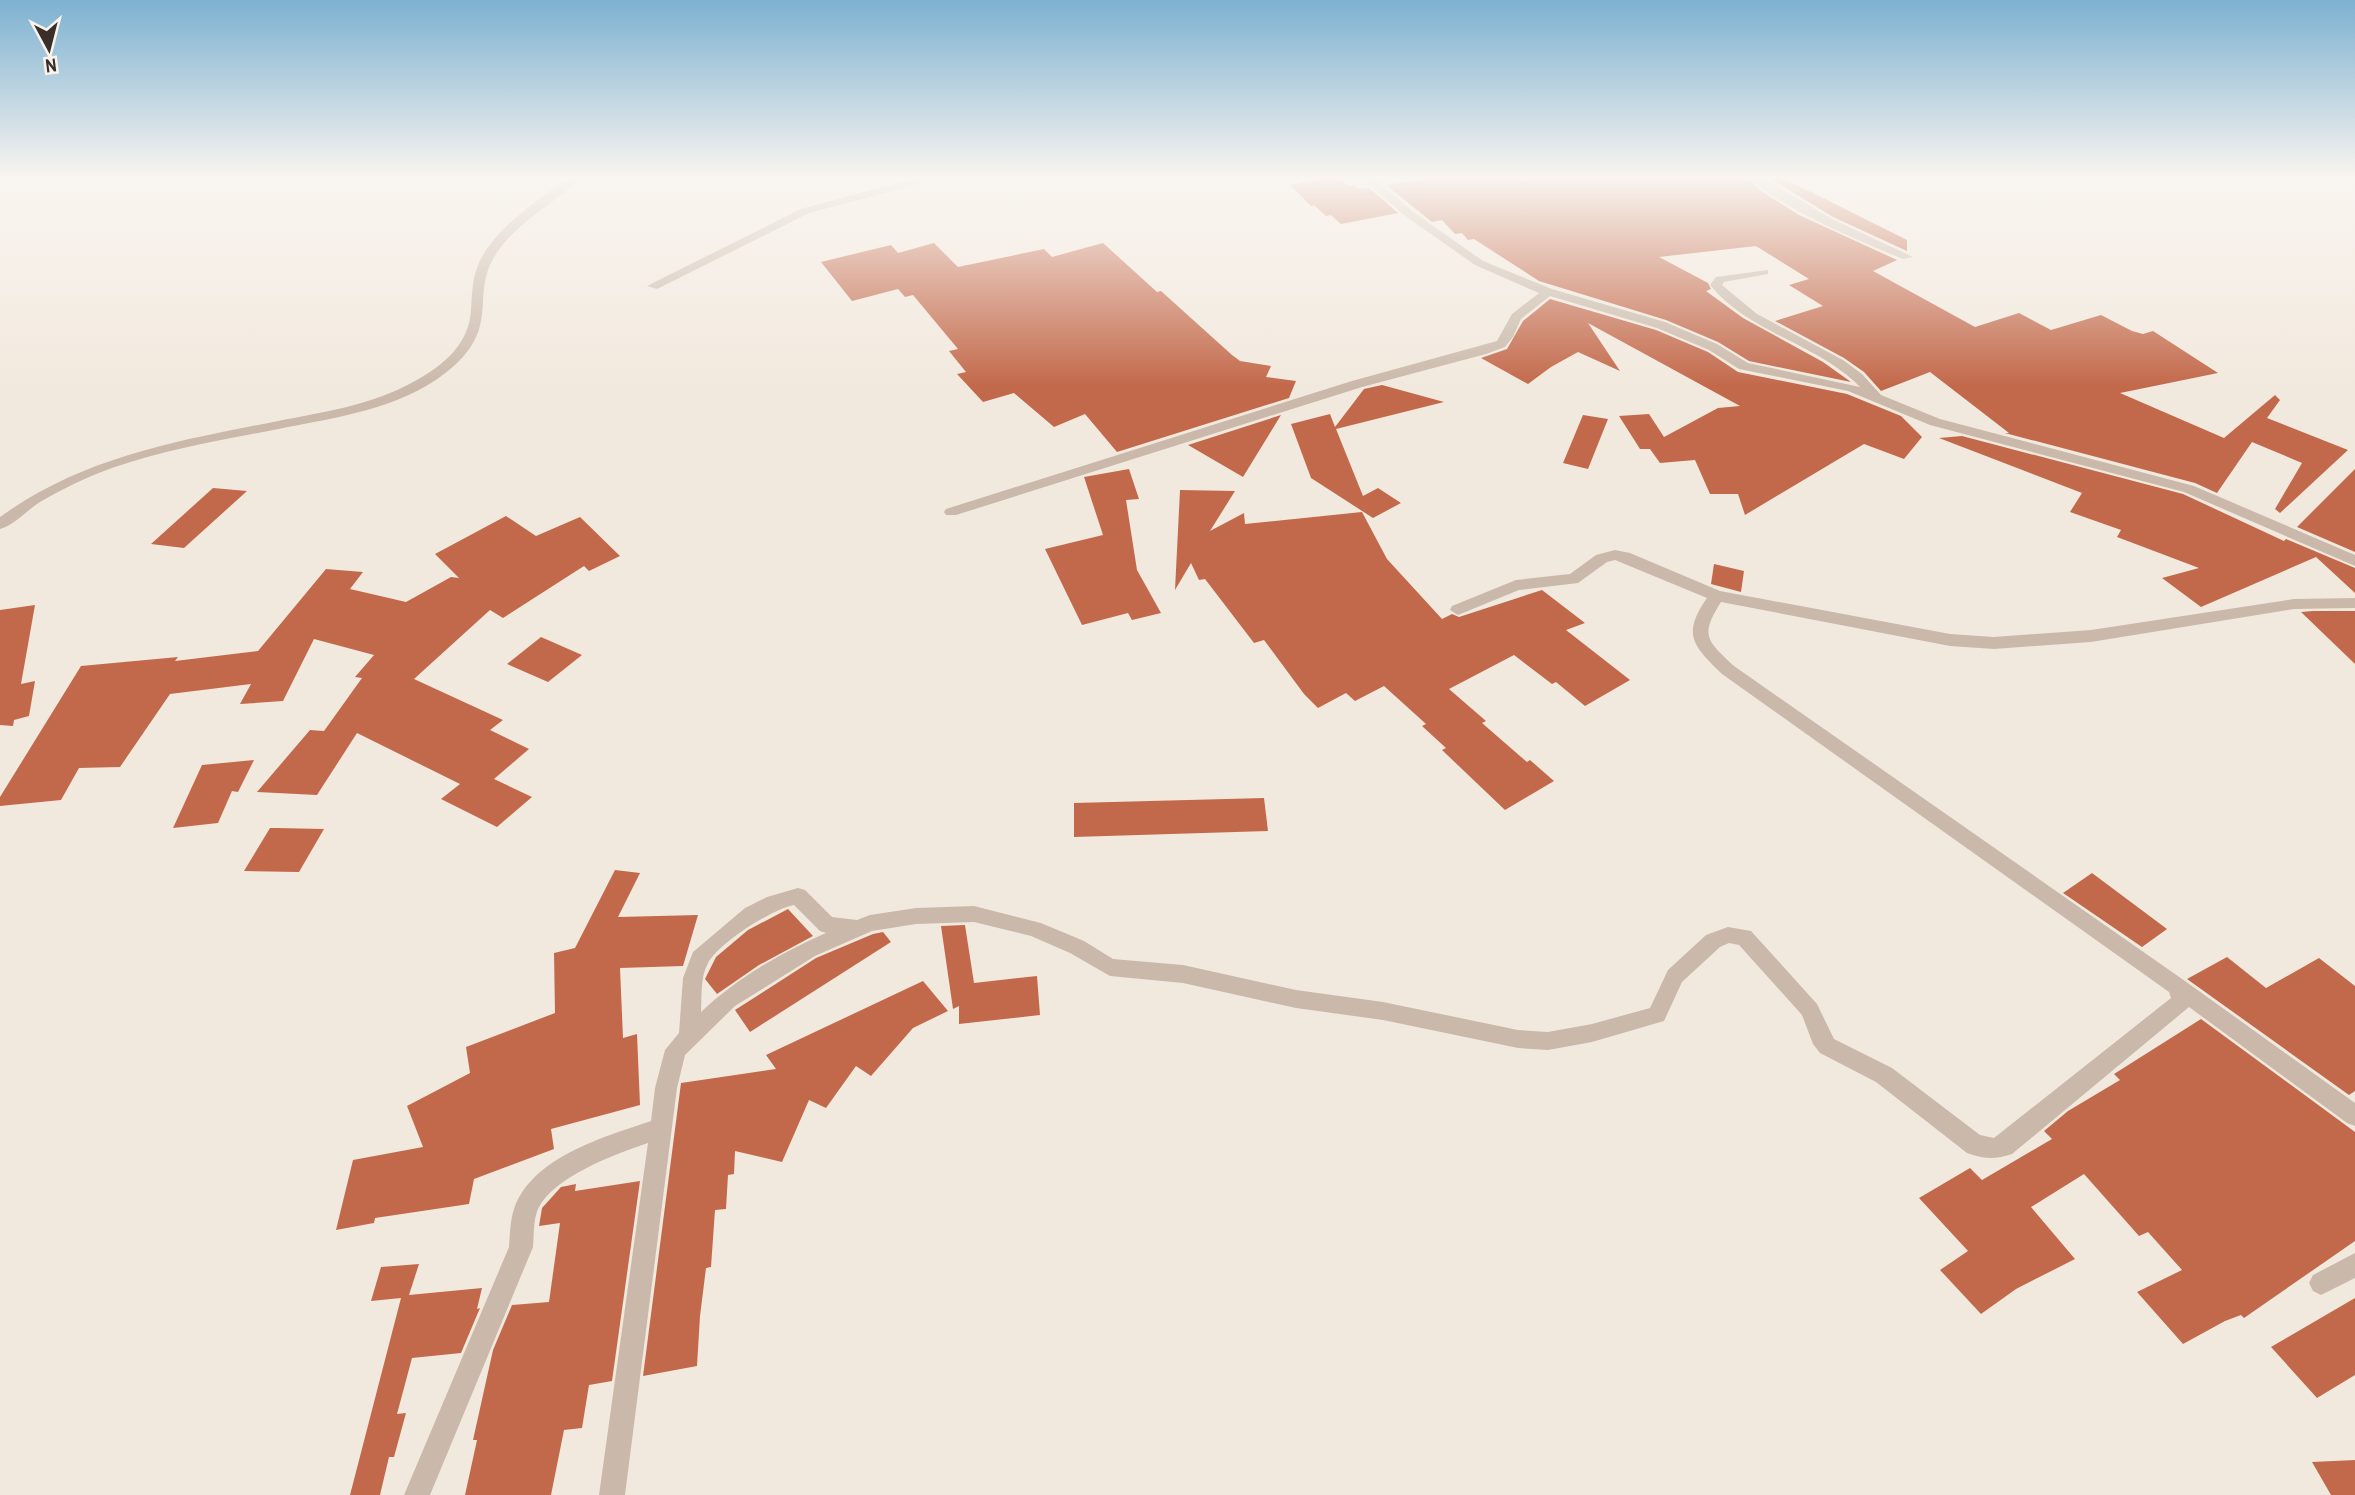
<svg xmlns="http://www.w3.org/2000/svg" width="2355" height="1495" viewBox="0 0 2355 1495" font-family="'Archivo Narrow',sans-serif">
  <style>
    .building { fill: #c3694b }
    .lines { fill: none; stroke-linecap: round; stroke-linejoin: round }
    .minor { fill: #cab9aa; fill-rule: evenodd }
  </style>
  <rect width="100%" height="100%" fill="#f2e9de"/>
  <!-- building -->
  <g class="building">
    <polygon points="1337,176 1348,186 1354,185 1359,189 1369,188 1398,213 1341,224 1331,215 1326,216 1314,205 1311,206 1290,185"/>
    <polygon points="1448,176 1745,176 1761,191 1799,215 1897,260 1873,271 1975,327 2019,313 2051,330 2101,315 2132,331 2143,334 2153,331 2218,373 2120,393 2224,438 2275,395 2280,400 2267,418 2348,450 2280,513 2275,509 2302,463 2252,442 2217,493 2195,483 2005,433 2009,433 1930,372 1881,391 1864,372 1844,358 1775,321 1823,306 1789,285 1809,279 1756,246 1659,257 1708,283 1711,289 1706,291 1743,318 1823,362 1851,382 1749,361 1718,342 1666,320 1539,281 1474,239 1468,240 1462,233 1455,234 1442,220 1432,222 1386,185"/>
    <polygon points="1766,176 1779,176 1907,240 1907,251 1833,217"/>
    <polygon points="934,243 958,267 1044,249 1052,257 1103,243 1157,292 1161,291 1232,355 1240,361 1271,366 1266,377 1296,381 1289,398 1117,452 1085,414 1054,427 1014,393 983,402 957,374 966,372 949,351 958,349 913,295 905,297 898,289 852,301 821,262 891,245 898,253"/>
    <polygon points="1550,299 1656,330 1708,352 1738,372 1847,394 1901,416 1922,437 1904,459 1864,444 1745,515 1738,494 1710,494 1695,460 1660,463 1650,449 1640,449 1619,416 1649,414 1664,437 1718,408 1740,406 1588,323 1620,371 1578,352 1551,367 1528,384 1481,358 1507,349 1523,321"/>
    <polygon points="1382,385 1444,402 1336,429 1363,496 1378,488 1401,503 1373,518 1311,478 1291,424 1330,414 1335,427 1364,389"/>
    <polygon points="1281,415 1243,477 1188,445"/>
    <polygon points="1583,415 1608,419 1588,469 1563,463"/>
    <polygon points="1962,436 2183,494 2284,541 2286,539 2355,568 2355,593 2316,557 2201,607 2162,578 2199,568 2117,537 2121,530 2070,512 2082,493 1939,438"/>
    <polygon points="1129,469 1139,499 1126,500 1137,570 1161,613 1132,620 1128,613 1082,625 1045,549 1103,535 1084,477"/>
    <polygon points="2355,469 2355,552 2297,527"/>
    <polygon points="213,488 247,491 184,548 151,544"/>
    <polygon points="1180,490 1235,491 1210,531 1244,513 1245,524 1362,512 1387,559 1442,619 1452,614 1459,617 1542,590 1585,623 1566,630 1630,680 1585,706 1556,682 1552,684 1514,655 1449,689 1486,721 1482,723 1527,762 1530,760 1554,781 1505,810 1442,750 1446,748 1422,726 1426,724 1384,686 1355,701 1346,693 1318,708 1304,694 1264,640 1254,643 1205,579 1199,580 1191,563 1175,590"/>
    <polygon points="506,516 536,536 580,517 620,556 589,571 584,566 503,618 490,610 414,679 503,720 490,730 529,749 494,779 532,797 497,827 441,799 460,784 357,733 317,795 257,792 310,730 324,731 362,678 355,677 374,655 314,639 283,701 240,704 251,684 170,694 120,767 79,768 61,800 0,806 0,797 81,666 178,657 175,661 258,651 326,569 363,572 350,589 406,602 451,577 459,578 435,554"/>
    <polygon points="1714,564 1744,571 1741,592 1711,584"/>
    <polygon points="35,605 21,684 35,681 29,716 14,720 13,726 0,725 0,610"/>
    <polygon points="2355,611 2355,664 2301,612 2313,611"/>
    <polygon points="541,637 582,655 548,682 507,664"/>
    <polygon points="254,760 238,792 232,791 218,823 173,828 202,765"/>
    <polygon points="1264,798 1268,831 1074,837 1074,803"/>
    <polygon points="270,828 277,828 324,829 299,872 244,871"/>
    <polygon points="615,870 640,873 618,917 698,915 683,966 620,968 623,1038 637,1034 640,1105 551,1129 554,1149 474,1179 469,1204 375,1218 374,1223 336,1230 353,1160 423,1147 407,1106 470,1073 466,1047 555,1013 554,953 575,948"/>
    <polygon points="2092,873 2167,929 2142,947 2063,893"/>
    <polygon points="788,909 813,936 759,965 717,994 705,979 716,957 748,930"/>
    <polygon points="965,925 974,983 1037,976 1040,1015 959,1024 959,1006 953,1009 941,926"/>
    <polygon points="883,932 891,942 750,1032 735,1010 816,958 873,934"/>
    <polygon points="2227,957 2266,988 2319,958 2355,986 2355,1091 2349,1095 2187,979"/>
    <polygon points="923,981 948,1011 913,1028 871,1076 856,1066 826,1108 809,1100 782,1162 735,1151 734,1174 728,1175 726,1209 715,1210 711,1267 706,1268 700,1316 697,1366 643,1376 681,1083 776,1069 766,1055"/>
    <polygon points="2201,1019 2355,1132 2355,1241 2244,1318 2241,1315 2225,1321 2183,1344 2137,1292 2182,1270 2148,1232 2139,1236 2084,1174 2031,1207 2075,1259 2016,1289 1981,1314 1940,1270 1968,1251 1919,1198 1970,1168 1982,1180 2052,1139 2044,1131 2068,1111 2120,1080 2114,1074"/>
    <polygon points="640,1181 612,1381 589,1385 582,1428 564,1430 551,1495 465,1495 477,1440 473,1440 493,1350 512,1305 549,1302 560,1223 539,1226 542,1208 561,1187 576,1184 575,1191"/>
    <polygon points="419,1264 409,1295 482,1288 477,1309 480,1308 461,1353 412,1358 397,1414 406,1413 394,1457 389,1457 380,1495 350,1495 401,1298 371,1301 381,1267"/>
    <polygon points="2355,1298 2355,1375 2317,1398 2271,1347"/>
    <polygon points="2355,1460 2355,1495 2331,1495 2312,1462"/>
  </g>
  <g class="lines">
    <!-- minor -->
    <g class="minor">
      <path d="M571 176H583C556 203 517 221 496 254 470 293 500 324 455 365 410 406 346 416 288 427 229 439 169 448 112 468 87 477 62 489 40 502 27 510 15 525 0 529V517C85 456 178 441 278 421 324 412 373 405 415 381 444 365 469 344 471 310 472 294 472 278 479 263 496 226 539 200 571 176Z"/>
      <polygon points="923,176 949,176 809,213 657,289 647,286 801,209"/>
      <path d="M1360 176H1372L1412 211 1483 261 1552 289 1665 322 1717 344 1748 363 1860 387C1817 343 1750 334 1710 285L1716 277 1768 270V274L1724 282 1722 285 1757 314 1843 360 1862 374 1881 395 1940 419 2194 486 2355 555V566L2184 492 1930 425 1848 391 1739 369 1709 350 1657 328 1550 296 1521 319 1513 337 1505 347 1486 354 1362 387 956 515H946L944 512 946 509 1352 381 1497 341 1512 314 1539 293 1475 265 1404 215Z"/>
      <path d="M1747 176H1760L1832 219 1913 257 1903 259C1855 239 1785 211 1747 176Z"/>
      <path d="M1615 550 1630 553 1720 591 1950 634 1994 637 2091 630 2294 599 2355 598V608L2294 609 2091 642 1994 649 1950 646 1721 602C1700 635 1706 640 1734 666L2185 981 2355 1103V1126L2347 1123 2189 1007 2012 1154C1995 1160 1984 1159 1967 1153L1876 1082 1820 1053 1813 1044 1802 1015 1739 945 1729 943 1720 947 1682 982 1664 1021 1592 1042 1548 1050 1518 1048 1383 1020 1296 1008 1183 983 1110 976 1070 953 1031 936 974 922 916 924 872 931 815 956 735 1006 685 1055 677 1088 625 1495H599L648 1143C615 1154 553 1177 538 1209 533 1221 534 1235 533 1247L430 1495H404L509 1247C510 1234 510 1221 514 1209 532 1157 604 1137 651 1121L655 1088 665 1050 679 1033 683 978 693 952 745 908 767 897 798 888 805 890 832 917 857 920 870 915 916 908 974 906 1041 923 1084 941 1113 959 1183 965 1296 990 1383 1002 1518 1030 1548 1032 1592 1024 1650 1008 1668 970 1706 935 1728 927 1751 931 1817 1004 1834 1039 1892 1068 1980 1135 1994 1138 2171 998 2169 992 1722 674C1692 645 1682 634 1707 598L1615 560 1607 562 1578 583 1519 590 1458 615 1450 610 1452 606 1516 580 1570 574 1596 555ZM794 905 820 931 826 933C782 952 736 979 701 1012 702 997 700 977 708 963 719 943 772 909 794 905Z"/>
      <polygon points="2355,1253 2355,1278 2321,1295 2313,1291 2309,1283 2313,1275"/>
    </g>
  </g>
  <!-- sky -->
  <linearGradient id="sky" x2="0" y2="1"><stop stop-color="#7db1d1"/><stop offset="0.46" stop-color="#f9f5f0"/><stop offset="1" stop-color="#f9f5f0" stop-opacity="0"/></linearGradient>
  <rect width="2355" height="386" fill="url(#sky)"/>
  <!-- north arrow -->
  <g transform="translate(49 49) rotate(173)" stroke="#faf3eb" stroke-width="5" paint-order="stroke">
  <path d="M0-5L12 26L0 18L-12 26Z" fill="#382e2a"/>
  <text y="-10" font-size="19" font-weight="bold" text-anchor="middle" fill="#382e2a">N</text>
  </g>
</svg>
